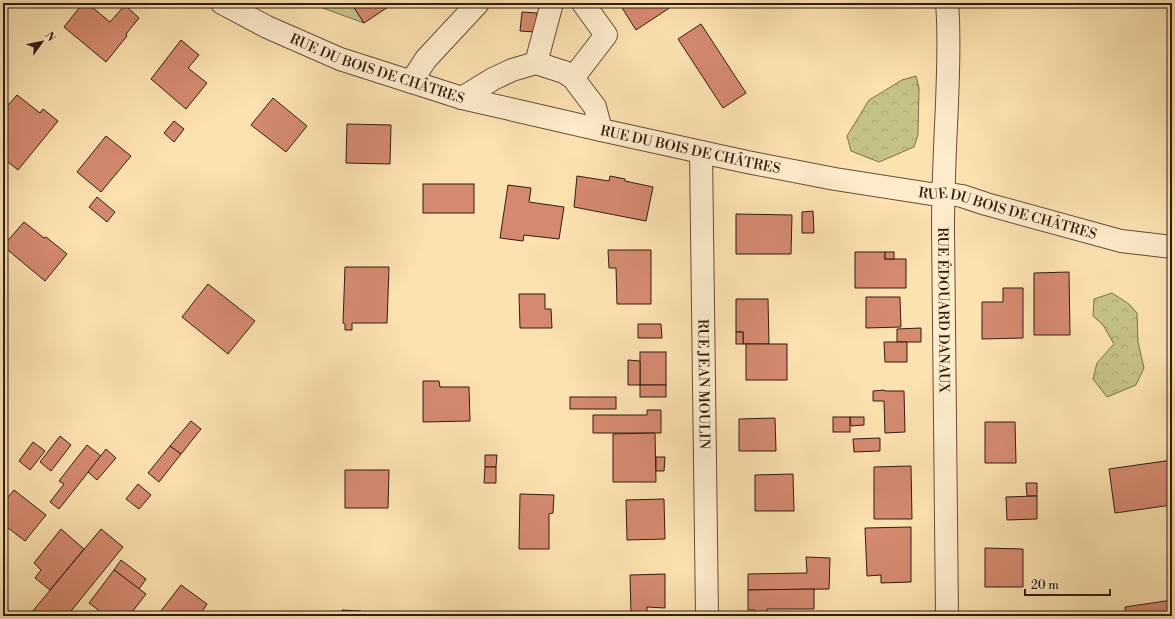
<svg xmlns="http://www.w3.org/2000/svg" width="1175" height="619" viewBox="0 0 1175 619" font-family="'Libre Bodoni',serif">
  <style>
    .green { fill: #c5c288; stroke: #7a704c }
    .forest { fill: url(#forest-crowns); stroke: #7a704c }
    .building { fill: #d58a70; stroke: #301d10 }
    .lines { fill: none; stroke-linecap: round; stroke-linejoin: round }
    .minor-casing { stroke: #634e38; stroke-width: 24 }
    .minor { stroke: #feeccc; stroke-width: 22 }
    .labels { text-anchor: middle; stroke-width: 4; stroke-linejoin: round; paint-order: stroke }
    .street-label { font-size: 14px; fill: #301d10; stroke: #feeccc }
  </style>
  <defs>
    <pattern id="forest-crowns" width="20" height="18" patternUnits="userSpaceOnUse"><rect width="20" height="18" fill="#c5c288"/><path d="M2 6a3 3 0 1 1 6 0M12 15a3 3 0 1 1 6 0" fill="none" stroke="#aaa674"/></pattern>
  </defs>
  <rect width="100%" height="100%" fill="#fde2b1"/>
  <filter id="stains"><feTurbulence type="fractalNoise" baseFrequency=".005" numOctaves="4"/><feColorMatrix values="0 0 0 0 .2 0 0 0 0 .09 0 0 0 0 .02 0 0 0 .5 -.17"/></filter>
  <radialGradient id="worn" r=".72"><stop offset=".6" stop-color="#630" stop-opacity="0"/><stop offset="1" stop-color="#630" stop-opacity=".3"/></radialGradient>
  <!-- green -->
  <polygon class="green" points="309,3 351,3 364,23"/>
  <!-- forest -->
  <g class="forest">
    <polygon points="916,76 919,88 918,135 914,147 879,162 851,151 847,136 869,100 902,80"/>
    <polygon points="1112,293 1129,304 1137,313 1138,342 1144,368 1136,385 1107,397 1093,379 1097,363 1114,344 1103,325 1093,316 1094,299"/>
  </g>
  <!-- building -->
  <g class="building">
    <polygon points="83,3 87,3 110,22 125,5 139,18 126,34 127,36 106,62 64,27"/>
    <polygon points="351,3 394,3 364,23"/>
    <polygon points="619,3 677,3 636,30"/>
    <polygon points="522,12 537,13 535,32 520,31"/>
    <polygon points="701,24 746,93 723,108 678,39"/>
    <polygon points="181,40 199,55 188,68 207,83 186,109 151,79"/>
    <polygon points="17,95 40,113 43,109 58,121 18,170 3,158 8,152 3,148 3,111"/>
    <polygon points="273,98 307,126 286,152 251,125"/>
    <polygon points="174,121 184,129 174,142 164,133"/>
    <polygon points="347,124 391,125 390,164 346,163"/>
    <polygon points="106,136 131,156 101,192 77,172"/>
    <polygon points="577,176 609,181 610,176 625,179 625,181 653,187 646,221 574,207"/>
    <rect x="423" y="184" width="51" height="29"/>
    <polygon points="508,185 531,188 529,202 564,207 559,239 524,235 523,241 500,238"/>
    <polygon points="97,197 115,212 107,222 89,207"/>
    <polygon points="813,211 814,233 802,233 802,212"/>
    <polygon points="736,214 792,215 791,254 736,254"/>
    <polygon points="24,222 44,238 46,237 67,254 45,281 3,246"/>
    <polygon points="608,250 651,250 651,304 617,304 616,268 609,268"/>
    <polygon points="855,252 885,252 885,259 906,259 906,288 855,288"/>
    <rect x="885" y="252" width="9" height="7"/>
    <polygon points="345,267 389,267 387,323 352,323 352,330 345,330 345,324 343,323"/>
    <polygon points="1069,272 1070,335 1034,335 1034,273"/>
    <polygon points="208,284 255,321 228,354 182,317"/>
    <polygon points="1003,288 1023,288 1023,338 982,339 982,302 1003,302"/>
    <polygon points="519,294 545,294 545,309 551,309 552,328 520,328"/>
    <polygon points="866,297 900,297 901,327 866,328"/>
    <polygon points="736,299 768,299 769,344 743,344 743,332 736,332"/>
    <polygon points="638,324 661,324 662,338 638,338"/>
    <polygon points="921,328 921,342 897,342 897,329"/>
    <rect x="736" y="332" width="7" height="12"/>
    <polygon points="884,342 907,342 907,362 885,362"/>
    <rect x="746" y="344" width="41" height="36"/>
    <rect x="640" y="352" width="26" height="33"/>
    <polygon points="628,360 640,361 640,385 628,385"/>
    <polygon points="423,381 439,381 440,387 469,387 470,421 423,422"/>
    <rect x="640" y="385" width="26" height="12"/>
    <polygon points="884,390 885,391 904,391 905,432 885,433 884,401 873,401 873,391"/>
    <rect x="570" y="397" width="46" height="12"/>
    <polygon points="647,410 661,410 661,433 593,433 593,415 647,415"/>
    <rect x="833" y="417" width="17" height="15"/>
    <polygon points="850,417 864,417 864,425 851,426"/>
    <polygon points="775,418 776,451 739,451 739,419"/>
    <polygon points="191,421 201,429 181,454 170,446"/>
    <polygon points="985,422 1015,422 1016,463 985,463"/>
    <polygon points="655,433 656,482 613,482 613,434"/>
    <polygon points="60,436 71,445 51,471 40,462"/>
    <polygon points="880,438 880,451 854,452 853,439"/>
    <polygon points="33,442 45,451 30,470 19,461"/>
    <polygon points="87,445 101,456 59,509 50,502 64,484 59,481"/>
    <polygon points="170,446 181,454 159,482 148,473"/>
    <polygon points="106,449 116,458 97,480 88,472"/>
    <polygon points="485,455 497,455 496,467 485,467"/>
    <polygon points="656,457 665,457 664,471 656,471"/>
    <polygon points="1172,460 1172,505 1115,513 1109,469"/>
    <polygon points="911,466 912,519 874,519 874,467"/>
    <polygon points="485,467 496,467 496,483 484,483"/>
    <polygon points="345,470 389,470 388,508 345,508"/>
    <polygon points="793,474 794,511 755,511 755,475"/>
    <polygon points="1026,483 1037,483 1037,496 1027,496"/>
    <polygon points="138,484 151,495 139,509 126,499"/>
    <polygon points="14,490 46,515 25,541 3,524 3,503"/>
    <polygon points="520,494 554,495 553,513 549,514 549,549 519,549"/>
    <polygon points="1037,496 1037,519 1007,520 1006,497"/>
    <polygon points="664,499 665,539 627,540 626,500"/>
    <polygon points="911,527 911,582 881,583 881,575 867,576 865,528"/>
    <polygon points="61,529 84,549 50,590 35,578 41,570 34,563"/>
    <polygon points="101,529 123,547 67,616 39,616 32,612"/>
    <polygon points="985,548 1023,549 1023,587 985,587"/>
    <polygon points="806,557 830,558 829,589 748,590 748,574 807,573"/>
    <polygon points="121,560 146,579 139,589 114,570"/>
    <polygon points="114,570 146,594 129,616 106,616 89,603"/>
    <polygon points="665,574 665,608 647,607 647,612 631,613 630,575"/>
    <polygon points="181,585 207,604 199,616 157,616"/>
    <polygon points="814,589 814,609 767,609 767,615 755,615 755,610 748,610 748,590"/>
    <polygon points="1172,600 1172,616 1126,616 1125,607"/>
    <polygon points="342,610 361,611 361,616 342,616"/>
  </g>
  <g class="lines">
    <!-- minor casing -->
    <g class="minor-casing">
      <g id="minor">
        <path id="s1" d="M222 3 267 27 340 59 462 98 601 130 747 162 835 179 931 194 943 193 962 196 986 204 1121 241 1172 247"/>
        <path id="s2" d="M947 3C950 37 948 70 947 104 945 145 943 187 943 228L947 616"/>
        <polyline points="536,63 552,3"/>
        <polyline points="573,78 606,35 583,3"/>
        <polyline points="411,82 426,59 478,3"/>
        <polyline points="462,98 493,79 512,70 536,63 564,72 573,78 595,107 601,130"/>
        <path id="s3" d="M701 152 707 616"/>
      </g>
    </g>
    <!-- minor -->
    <use href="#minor" class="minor"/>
  </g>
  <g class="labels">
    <!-- street labels -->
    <g class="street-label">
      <text dy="5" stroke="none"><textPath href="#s1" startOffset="169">RUE DU BOIS DE CHÂTRES</textPath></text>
      <text dy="5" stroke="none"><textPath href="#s1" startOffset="493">RUE DU BOIS DE CHÂTRES</textPath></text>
      <text dy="5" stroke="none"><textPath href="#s1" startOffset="817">RUE DU BOIS DE CHÂTRES</textPath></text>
      <text dy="5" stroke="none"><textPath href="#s2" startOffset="307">RUE ÉDOUARD DANAUX</textPath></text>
      <text dy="5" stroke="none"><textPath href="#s3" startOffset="232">RUE JEAN MOULIN</textPath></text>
    </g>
  </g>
  <!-- margin -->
  <rect width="1175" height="619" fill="none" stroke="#fde2b1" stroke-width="16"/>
  <rect x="4" y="4" width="1167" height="611" fill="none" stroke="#301d10" stroke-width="2"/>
  <rect x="8" y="8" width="1159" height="603" fill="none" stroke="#301d10"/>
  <!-- north arrow -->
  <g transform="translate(42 42) rotate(57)" stroke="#feeccc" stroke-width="3" paint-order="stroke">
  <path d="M0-3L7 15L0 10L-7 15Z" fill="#301d10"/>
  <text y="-6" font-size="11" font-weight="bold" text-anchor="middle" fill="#301d10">N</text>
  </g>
  <!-- scale -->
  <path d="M1025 589v6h85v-6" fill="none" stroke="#301d10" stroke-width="2"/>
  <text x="1031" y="589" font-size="12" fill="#301d10" stroke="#feeccc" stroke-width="3" paint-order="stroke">20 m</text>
  <rect width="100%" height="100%" filter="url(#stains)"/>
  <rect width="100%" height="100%" fill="url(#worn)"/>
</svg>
